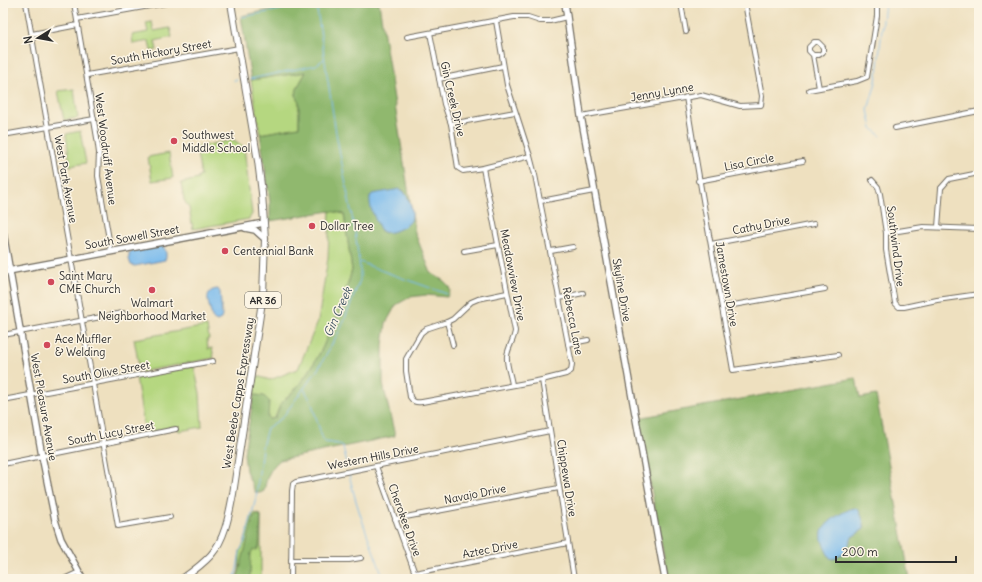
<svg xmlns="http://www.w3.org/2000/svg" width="982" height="582" viewBox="0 0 982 582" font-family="Delius,sans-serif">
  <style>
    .green { fill: #b5d780; stroke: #708156 }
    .forest { fill: #90b86e; stroke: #5e724c; fill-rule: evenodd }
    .water { fill: #78baed; stroke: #52728c }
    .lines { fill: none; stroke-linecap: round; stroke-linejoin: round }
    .stream { stroke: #78baed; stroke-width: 1 }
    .street-casing { stroke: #6f6a5f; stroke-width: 6 }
    .secondary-casing { stroke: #6f6a5f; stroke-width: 8 }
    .primary-casing { stroke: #6f6a5f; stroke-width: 8 }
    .street { stroke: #fff; stroke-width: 4 }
    .secondary { stroke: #fff; stroke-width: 5.5 }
    .primary { stroke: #fff; stroke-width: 6 }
    .poi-dot { fill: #d1495b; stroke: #fcf5e5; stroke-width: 1.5 }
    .labels { text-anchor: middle; stroke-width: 3; stroke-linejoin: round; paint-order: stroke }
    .shield { fill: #fcf5e5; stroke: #6a6863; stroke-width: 1 }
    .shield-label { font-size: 10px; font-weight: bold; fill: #2b2b2b }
    .street-label { font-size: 11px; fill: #2b2b2b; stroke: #fcf5e5 }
    .poi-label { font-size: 11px; fill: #2b2b2b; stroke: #fcf5e5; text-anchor: start }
    .water-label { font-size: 12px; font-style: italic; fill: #425665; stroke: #fcf5e5 }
  </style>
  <rect width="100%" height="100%" fill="#fcf5e5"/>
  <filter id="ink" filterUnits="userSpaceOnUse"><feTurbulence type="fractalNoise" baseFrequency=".025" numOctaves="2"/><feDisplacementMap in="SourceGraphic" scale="8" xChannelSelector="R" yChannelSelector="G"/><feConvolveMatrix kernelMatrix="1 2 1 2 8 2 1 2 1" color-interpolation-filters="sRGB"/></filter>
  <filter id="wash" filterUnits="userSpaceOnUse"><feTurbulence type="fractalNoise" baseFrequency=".012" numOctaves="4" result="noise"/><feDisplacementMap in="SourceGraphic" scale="16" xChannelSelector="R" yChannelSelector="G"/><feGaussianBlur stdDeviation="0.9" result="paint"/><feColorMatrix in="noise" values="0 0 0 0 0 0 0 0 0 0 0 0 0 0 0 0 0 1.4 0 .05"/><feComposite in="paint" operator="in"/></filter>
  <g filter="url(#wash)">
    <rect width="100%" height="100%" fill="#eee0bf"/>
    <!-- green -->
    <g class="green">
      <polygon points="152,22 154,31 170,28 172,37 155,41 157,50 151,51 149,41 133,44 132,35 148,32 146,23"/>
      <polygon points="306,72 297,88 296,95 299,102 299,127 260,134 251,80"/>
      <polygon points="74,89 78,118 64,120 58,91"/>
      <polygon points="80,131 86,163 70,166 66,134"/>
      <polygon points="234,140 244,147 252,214 249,219 193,229 189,208 184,200 181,183 198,179 198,177 201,176 196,147"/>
      <polygon points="169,153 173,178 152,181 148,157"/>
      <polygon points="330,210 344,214 352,270 343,301 322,349 310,370 294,391 281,403 275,418 270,419 268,418 264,396 254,395 257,376 270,380 298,369 318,321 328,258"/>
      <polygon points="207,326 209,339 207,339 208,349 212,348 214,358 140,372 134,339"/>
      <polygon points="194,366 200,393 202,427 179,431 176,426 145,433 136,377"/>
      <polygon points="255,513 261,515 261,579 236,579 239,570 240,552 245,541 252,516"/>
    </g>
    <!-- forest -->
    <g class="forest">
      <path d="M303 3H379L415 233 431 273 444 281 449 286 450 291 447 297 426 295 410 297 396 305 386 323 383 345V384L395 436 280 460C269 469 267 477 264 491L260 493 255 492 246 471 244 453 254 395 264 396 269 401 268 418 270 419 275 418 281 403 294 391 310 370 322 349 343 301 352 270 344 214 330 211 270 221V202L260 134 299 127V102L296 95 297 88 306 72 251 80 241 16ZM400 189 404 191 407 196 386 233 381 231 371 208Z"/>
      <path d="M856 378 860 398 876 395 910 579H668L638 418ZM860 513 865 526 864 529 852 537 845 553 833 559Z"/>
      <polygon points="258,514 261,517 259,547 257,550 253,550 251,553 250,576 249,579 237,579 254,516"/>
    </g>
    <!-- water -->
    <g class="water">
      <path d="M400 189C408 192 416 215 410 222 406 227 388 236 382 231 379 229 378 224 376 221 373 213 369 206 370 197L372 194Z"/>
      <path d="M161 245 163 246C166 250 167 256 165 260L135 266 131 265 129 259V253L134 249Z"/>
      <path d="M218 289 220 292 222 316 221 319 217 321 213 319 212 317C210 306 201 290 218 289Z"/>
      <path d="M854 508 858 509C861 514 865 523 864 529L852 537 845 553 834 559 830 558C826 551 820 540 822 532 825 522 845 510 854 508Z"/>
    </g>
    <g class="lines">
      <!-- stream -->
      <g class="stream">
        <polyline points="242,17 315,3"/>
        <polyline points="250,79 316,65 324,59"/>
        <polyline points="234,80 237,80"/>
        <polyline points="881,136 872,128 868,110 876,82 885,3"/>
        <path d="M360 262C388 274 418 283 447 294"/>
        <polyline points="304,389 311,401 322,437 325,442 339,444 343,447 348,468"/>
        <path d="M349 474C357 511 371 544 384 579"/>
        <polyline points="234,579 237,569 240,551 245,541 256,498 262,447 267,428 282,418 318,369 342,326 360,280 360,268 355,232 336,133 316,3"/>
      </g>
    </g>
  </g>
  <g filter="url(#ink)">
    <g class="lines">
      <!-- street casing -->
      <g class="street-casing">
        <g id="street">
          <polyline points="26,3 118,526 170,517"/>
          <polyline points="74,3 97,138 99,153 98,176 111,251"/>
          <polyline points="681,3 686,32"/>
          <polyline points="77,19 166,3"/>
          <path d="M496 21 507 85 530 156 535 175 572 364 571 371 566 374 542 380 422 402C416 403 413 402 410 397L406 371V359L421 333 426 329 447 322 453 319 471 302 478 299 507 293"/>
          <polyline points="430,33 444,104 451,124 458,168 463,171 483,168 530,156"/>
          <polyline points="32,34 78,25"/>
          <polyline points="407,37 514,17 528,17 540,21 550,21 567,17"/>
          <polyline points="813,55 809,51 809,47 814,42 818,42 823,47 823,52 819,55 813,55 819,88"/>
          <polyline points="87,75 239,48"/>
          <polyline points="439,79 503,66"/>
          <polyline points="809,90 857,81 867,77 871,54 877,16 877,3"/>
          <path d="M686 97C700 188 717 279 733 370L838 355"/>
          <polyline points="581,116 701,95 740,106 761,105 762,96 745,3"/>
          <polyline points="451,124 515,112"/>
          <polyline points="895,128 979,111"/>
          <polyline points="3,135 94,119"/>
          <path d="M483 168 515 331C514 340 508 347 507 356 506 365 511 376 512 385"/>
          <polyline points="872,180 878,187 880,194 886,233 886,250 895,303 899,307 904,307 937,300 979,294"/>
          <polyline points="698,181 803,161"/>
          <polyline points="541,201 594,191"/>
          <polyline points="938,227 941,188 949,179 979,173"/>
          <polyline points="886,233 923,227 979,229"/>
          <polyline points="711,244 814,224"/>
          <polyline points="464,251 498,245"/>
          <polyline points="551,251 573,247"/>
          <polyline points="560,298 583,293"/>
          <polyline points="722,307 825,289"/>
          <polyline points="447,322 453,345"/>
          <polyline points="3,335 123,313"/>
          <polyline points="568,344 588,340"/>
          <polyline points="542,380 574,579"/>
          <polyline points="3,400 213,361"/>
          <polyline points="3,464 176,429"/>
          <polyline points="376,466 417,579"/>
          <polyline points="395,519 559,488"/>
          <polyline points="291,560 349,560 361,558"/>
          <polyline points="415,573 568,543"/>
          <polyline points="64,579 79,572"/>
          <polyline points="291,579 292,491 293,484 296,482 550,431"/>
        </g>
      </g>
      <!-- secondary casing -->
      <g class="secondary-casing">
        <g id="secondary">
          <polyline points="565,3 581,116 665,579"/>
          <polyline points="245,228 255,230 265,239"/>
          <polyline points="3,232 42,456 55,520 61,539 83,579"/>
          <polyline points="3,272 264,223"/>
        </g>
      </g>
      <!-- primary casing -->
      <g class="primary-casing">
        <path id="primary" d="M182 579C192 572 202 565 211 555 225 539 229 515 233 494L263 295 265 239 262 193 258 161 231 3"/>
      </g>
      <!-- street -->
      <use href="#street" class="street"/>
      <!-- secondary -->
      <use href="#secondary" class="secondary"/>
      <!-- primary -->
      <use href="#primary" class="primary"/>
    </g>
  </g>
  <!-- markers -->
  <g class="poi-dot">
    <circle cx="174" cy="141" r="4"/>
    <circle cx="312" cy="226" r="4"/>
    <circle cx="225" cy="251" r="4"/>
    <circle cx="51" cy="282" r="4"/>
    <circle cx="152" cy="290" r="4"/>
    <circle cx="47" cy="345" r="4"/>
  </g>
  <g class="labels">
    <!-- shield labels -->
    <rect class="shield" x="245" y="292" width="36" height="16" rx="3"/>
    <g class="shield-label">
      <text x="263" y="304">AR 36</text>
    </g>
    <!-- street labels -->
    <g class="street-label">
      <text transform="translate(161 52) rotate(-10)" y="4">South Hickory Street</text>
      <text transform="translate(662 92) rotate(-10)" y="4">Jenny Lynne</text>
      <text transform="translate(453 99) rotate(77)" y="4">Gin Creek Drive</text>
      <text transform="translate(106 149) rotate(83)" y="4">West Woodruff Avenue</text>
      <text transform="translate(749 162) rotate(-11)" y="4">Lisa Circle</text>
      <text transform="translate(66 179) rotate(80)" y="4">West Park Avenue</text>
      <text transform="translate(761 225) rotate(-11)" y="4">Cathy Drive</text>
      <text transform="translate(132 237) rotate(-10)" y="4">South Sowell Street</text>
      <text transform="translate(896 246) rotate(83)" y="4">Southwind Drive</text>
      <text transform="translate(513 275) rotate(79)" y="4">Meadowview Drive</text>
      <text transform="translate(727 284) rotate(80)" y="4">Jamestown Drive</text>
      <text transform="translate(622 290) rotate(80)" y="4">Skyline Drive</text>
      <text transform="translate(573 321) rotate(79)" y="4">Rebecca Lane</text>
      <text transform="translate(106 372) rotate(-10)" y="4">South Olive Street</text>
      <text transform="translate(238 393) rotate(-81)" y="4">West Beebe Capps Expressway</text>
      <text transform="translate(44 407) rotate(80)" y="4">West Pleasure Avenue</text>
      <text transform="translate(111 433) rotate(-11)" y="4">South Lucy Street</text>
      <text transform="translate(373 457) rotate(-11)" y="4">Western Hills Drive</text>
      <text transform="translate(567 478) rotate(81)" y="4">Chippewa Drive</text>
      <text transform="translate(475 494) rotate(-11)" y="4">Navajo Drive</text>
      <text transform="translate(405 520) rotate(70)" y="4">Cherokee Drive</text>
      <text transform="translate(490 549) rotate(-11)" y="4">Aztec Drive</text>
    </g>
    <!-- poi labels -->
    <g class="poi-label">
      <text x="182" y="139">Southwest<tspan x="182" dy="13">Middle School</tspan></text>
      <text x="320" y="230">Dollar Tree</text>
      <text x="233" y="255">Centennial Bank</text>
      <text x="59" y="280">Saint Mary<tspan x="59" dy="13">CME Church</tspan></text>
      <text x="152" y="307" text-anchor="middle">Walmart<tspan x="152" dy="13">Neighborhood Market</tspan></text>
      <text x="55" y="343">Ace Muffler<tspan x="55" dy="13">&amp; Welding</tspan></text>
    </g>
    <!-- water labels -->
    <g class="water-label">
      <text transform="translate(338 312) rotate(-66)" y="4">Gin Creek</text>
    </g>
  </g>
  <!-- margin -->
  <rect width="982" height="582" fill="none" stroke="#fcf5e5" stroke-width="16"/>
  <!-- north arrow -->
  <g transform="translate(38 38) rotate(259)" stroke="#fcf5e5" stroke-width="3" paint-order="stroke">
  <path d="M0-3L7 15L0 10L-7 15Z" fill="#2b2b2b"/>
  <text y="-6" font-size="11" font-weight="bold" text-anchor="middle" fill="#2b2b2b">N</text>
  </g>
  <!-- scale -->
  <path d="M836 556v6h120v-6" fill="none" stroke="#2b2b2b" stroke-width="2"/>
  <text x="842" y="556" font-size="12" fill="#2b2b2b" stroke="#fcf5e5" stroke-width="3" paint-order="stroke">200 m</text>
</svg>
